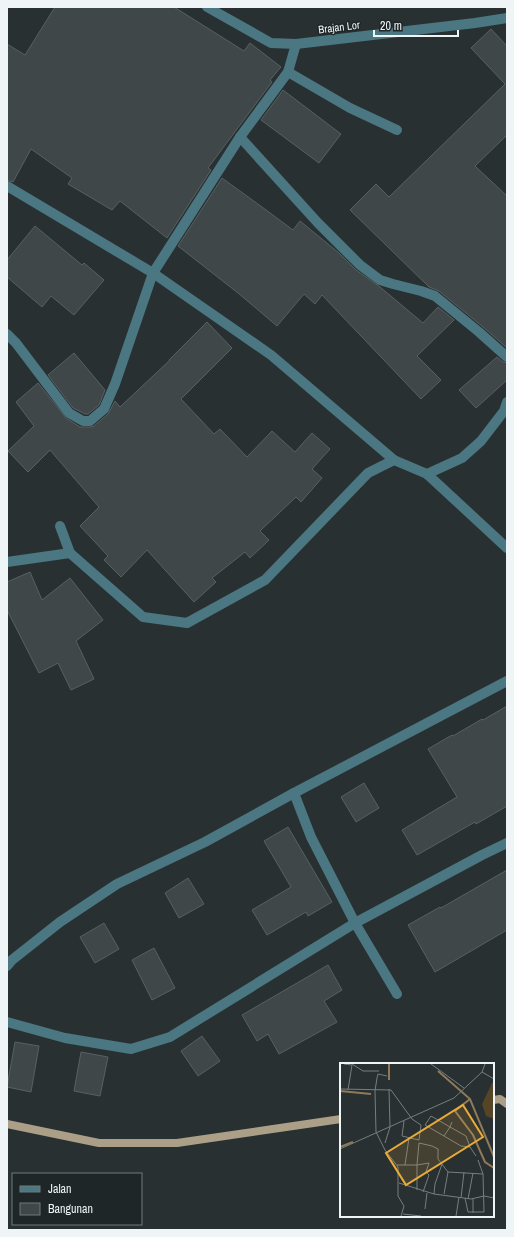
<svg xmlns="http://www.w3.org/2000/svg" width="514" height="1237" viewBox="0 0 514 1237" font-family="'Archivo Narrow',sans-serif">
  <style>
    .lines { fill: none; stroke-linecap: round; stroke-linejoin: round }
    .stream { stroke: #ac9f88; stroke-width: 8 }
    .building { fill: #3f4749; stroke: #576062 }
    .minor { stroke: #4a7781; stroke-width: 10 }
    .labels { text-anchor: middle; stroke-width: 3; stroke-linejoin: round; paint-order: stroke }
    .street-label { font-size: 11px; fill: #eff4f6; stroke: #1e2628 }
    .inset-river { fill: none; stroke: #907a59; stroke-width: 2 }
    .inset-road { fill: none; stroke: #787e80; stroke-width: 1 }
    .view { fill: #e9ab38; fill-opacity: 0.15; stroke: #e9ab38; stroke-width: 2 }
    .inset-edge { fill: none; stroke: #eff4f6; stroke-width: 2 }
  </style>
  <rect width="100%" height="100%" fill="#283032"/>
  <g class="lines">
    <!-- stream -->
    <g class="stream">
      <polyline points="493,1100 500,1099 507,1104"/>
      <polyline points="7,1124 99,1143 177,1143 341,1119"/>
    </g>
  </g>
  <!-- building -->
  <g class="building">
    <polygon points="55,7 174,7 244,51 250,43 281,67 270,80 272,82 208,168 211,170 167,238 120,201 112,210 68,184 72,178 31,149 13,182 7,180 7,44 25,55"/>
    <polygon points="491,29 507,46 507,135 475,166 507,196 507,348 483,327 439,291 429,287 350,210 376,184 389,197 505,84 471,48"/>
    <polygon points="283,90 341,134 319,163 261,120"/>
    <polygon points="222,178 262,207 293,230 300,221 339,253 356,270 380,287 423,323 438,307 454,320 417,356 441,380 421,399 322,295 315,304 304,294 277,326 238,293 178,246"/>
    <polygon points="35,226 82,265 84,263 104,280 74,315 51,296 42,307 7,277 7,260"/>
    <polygon points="207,322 232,348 181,399 214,434 220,429 247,457 272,431 295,452 312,433 330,449 312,469 322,478 301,502 296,497 260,531 269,540 250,558 245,552 212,578 216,582 194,602 147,550 121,577 104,560 108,556 80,526 99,507 50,450 28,472 8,451 34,426 16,402 38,383 66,418 80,427 91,427 94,426 108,414 115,401 120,407 170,360 169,360"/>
    <polygon points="74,353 105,390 99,405 88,414 85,414 73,408 48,375"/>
    <polygon points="497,357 503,362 507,363 507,380 476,408 459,390"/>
    <polygon points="30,572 42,600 70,578 103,620 76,641 94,679 71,690 58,663 39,673 7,610 7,582"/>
    <polygon points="507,706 507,806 476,824 475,822 417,855 402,830 457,797 428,749 452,735 453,736 482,719 483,720"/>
    <polygon points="364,783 379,808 356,822 341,797"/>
    <polygon points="288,827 332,902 308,916 306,912 267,935 252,910 291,887 264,841"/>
    <polygon points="507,870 507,930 435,972 408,925 440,907 441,908"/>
    <polygon points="188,878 204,904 179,918 165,893"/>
    <polygon points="104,923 119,949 95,963 80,937"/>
    <polygon points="154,948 175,988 152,1000 132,960"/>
    <polygon points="328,965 342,990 324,1001 337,1022 279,1054 268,1034 257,1041 242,1015"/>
    <polygon points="202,1036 220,1061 198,1076 181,1051"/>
    <polygon points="15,1042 39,1046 31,1092 7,1087"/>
    <polygon points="81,1052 108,1057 100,1096 74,1091"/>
  </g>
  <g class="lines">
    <!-- minor -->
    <g class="minor">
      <polyline points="207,7 271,43 296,44 475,23 507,18"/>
      <polyline points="288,72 350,108 397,130"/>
      <polyline points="240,137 318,223 360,265 380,280 393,284 421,291 435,296 479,332 507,357"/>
      <polyline points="7,186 153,273 115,384 104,409 90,421 83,421 69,413 16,343 7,334"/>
      <polyline points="394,460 427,474 462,458 481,441 504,411 507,402"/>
      <polyline points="427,474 507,548"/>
      <polyline points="60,526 70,553"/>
      <polyline points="7,562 70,553 143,617 187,623 265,580 368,473 394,460 271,355 153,273 240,137 288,72 296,44"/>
      <polyline points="294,793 507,681"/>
      <polyline points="7,966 12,960 60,922 117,884 205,842 294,793 311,837 355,923 170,1037 131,1049 65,1038 7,1022"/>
      <polyline points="397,994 355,923 482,855 507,843"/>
    </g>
  </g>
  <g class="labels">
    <!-- street labels -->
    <g class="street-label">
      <text transform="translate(339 27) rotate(-7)" y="4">Brajan Lor</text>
    </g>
  </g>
  <!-- overview -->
  <g transform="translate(340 1063)">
    <rect width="154" height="154" fill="#283032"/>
    <path d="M152 20H154V56L146 53 142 41Z" fill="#564426"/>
    <path class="inset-river" d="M98 8 130 36 154 94M49 17V1M0 28 31 31M130 36 115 48 133 72 145 99 154 105M0 84 13 79"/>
    <path class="inset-road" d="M4 1 12 2 8 27M12 1 23 8H39M91 1 124 25M142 9 154 16M47 13 38 11 37 15 35 28 36 69 45 87 58 104V133L64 143 61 153M0 26 51 27 72 56 81 62 79 77M64 58 62 73 79 77M104 73 85 62 91 53 110 64 112 59M45 80 50 64 49 26M130 84 126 73 110 64 104 73 121 83 130 84 136 93M0 86 114 35 142 9 145 1M138 97 143 111M57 102H77L79 80 92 83 98 86V96L108 109 143 111 144 149H128L125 135M65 102 69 75M59 120 94 131 131 136 144 133 154 135M77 127V102L89 100 86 109 89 112 83 129M94 131 95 121 102 101M104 131 108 109M121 135 124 109M128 136 133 110M85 146 87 130M133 150V136M63 151 81 153M116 153 119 134"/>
    <path class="view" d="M123 42 143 74 66 122 46 90Z"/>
    <rect width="154" height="154" class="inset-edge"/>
  </g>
  <!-- border -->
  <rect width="514" height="1237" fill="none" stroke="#eff4f6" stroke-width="16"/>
  <!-- legend -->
  <rect x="12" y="1173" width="130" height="52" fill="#1e2628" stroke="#72787a"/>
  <rect x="20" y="1186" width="20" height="6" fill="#4a7781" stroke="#72787a"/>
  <text x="48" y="1193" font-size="12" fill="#eff4f6">Jalan</text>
  <rect x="20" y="1203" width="20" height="12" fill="#3f4749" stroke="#72787a"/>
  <text x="48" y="1213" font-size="12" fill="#eff4f6">Bangunan</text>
  <!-- scale -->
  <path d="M374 30v6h84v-6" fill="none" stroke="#eff4f6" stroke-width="2"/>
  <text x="380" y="30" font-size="12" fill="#eff4f6" stroke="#1e2628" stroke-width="3" paint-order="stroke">20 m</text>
</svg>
